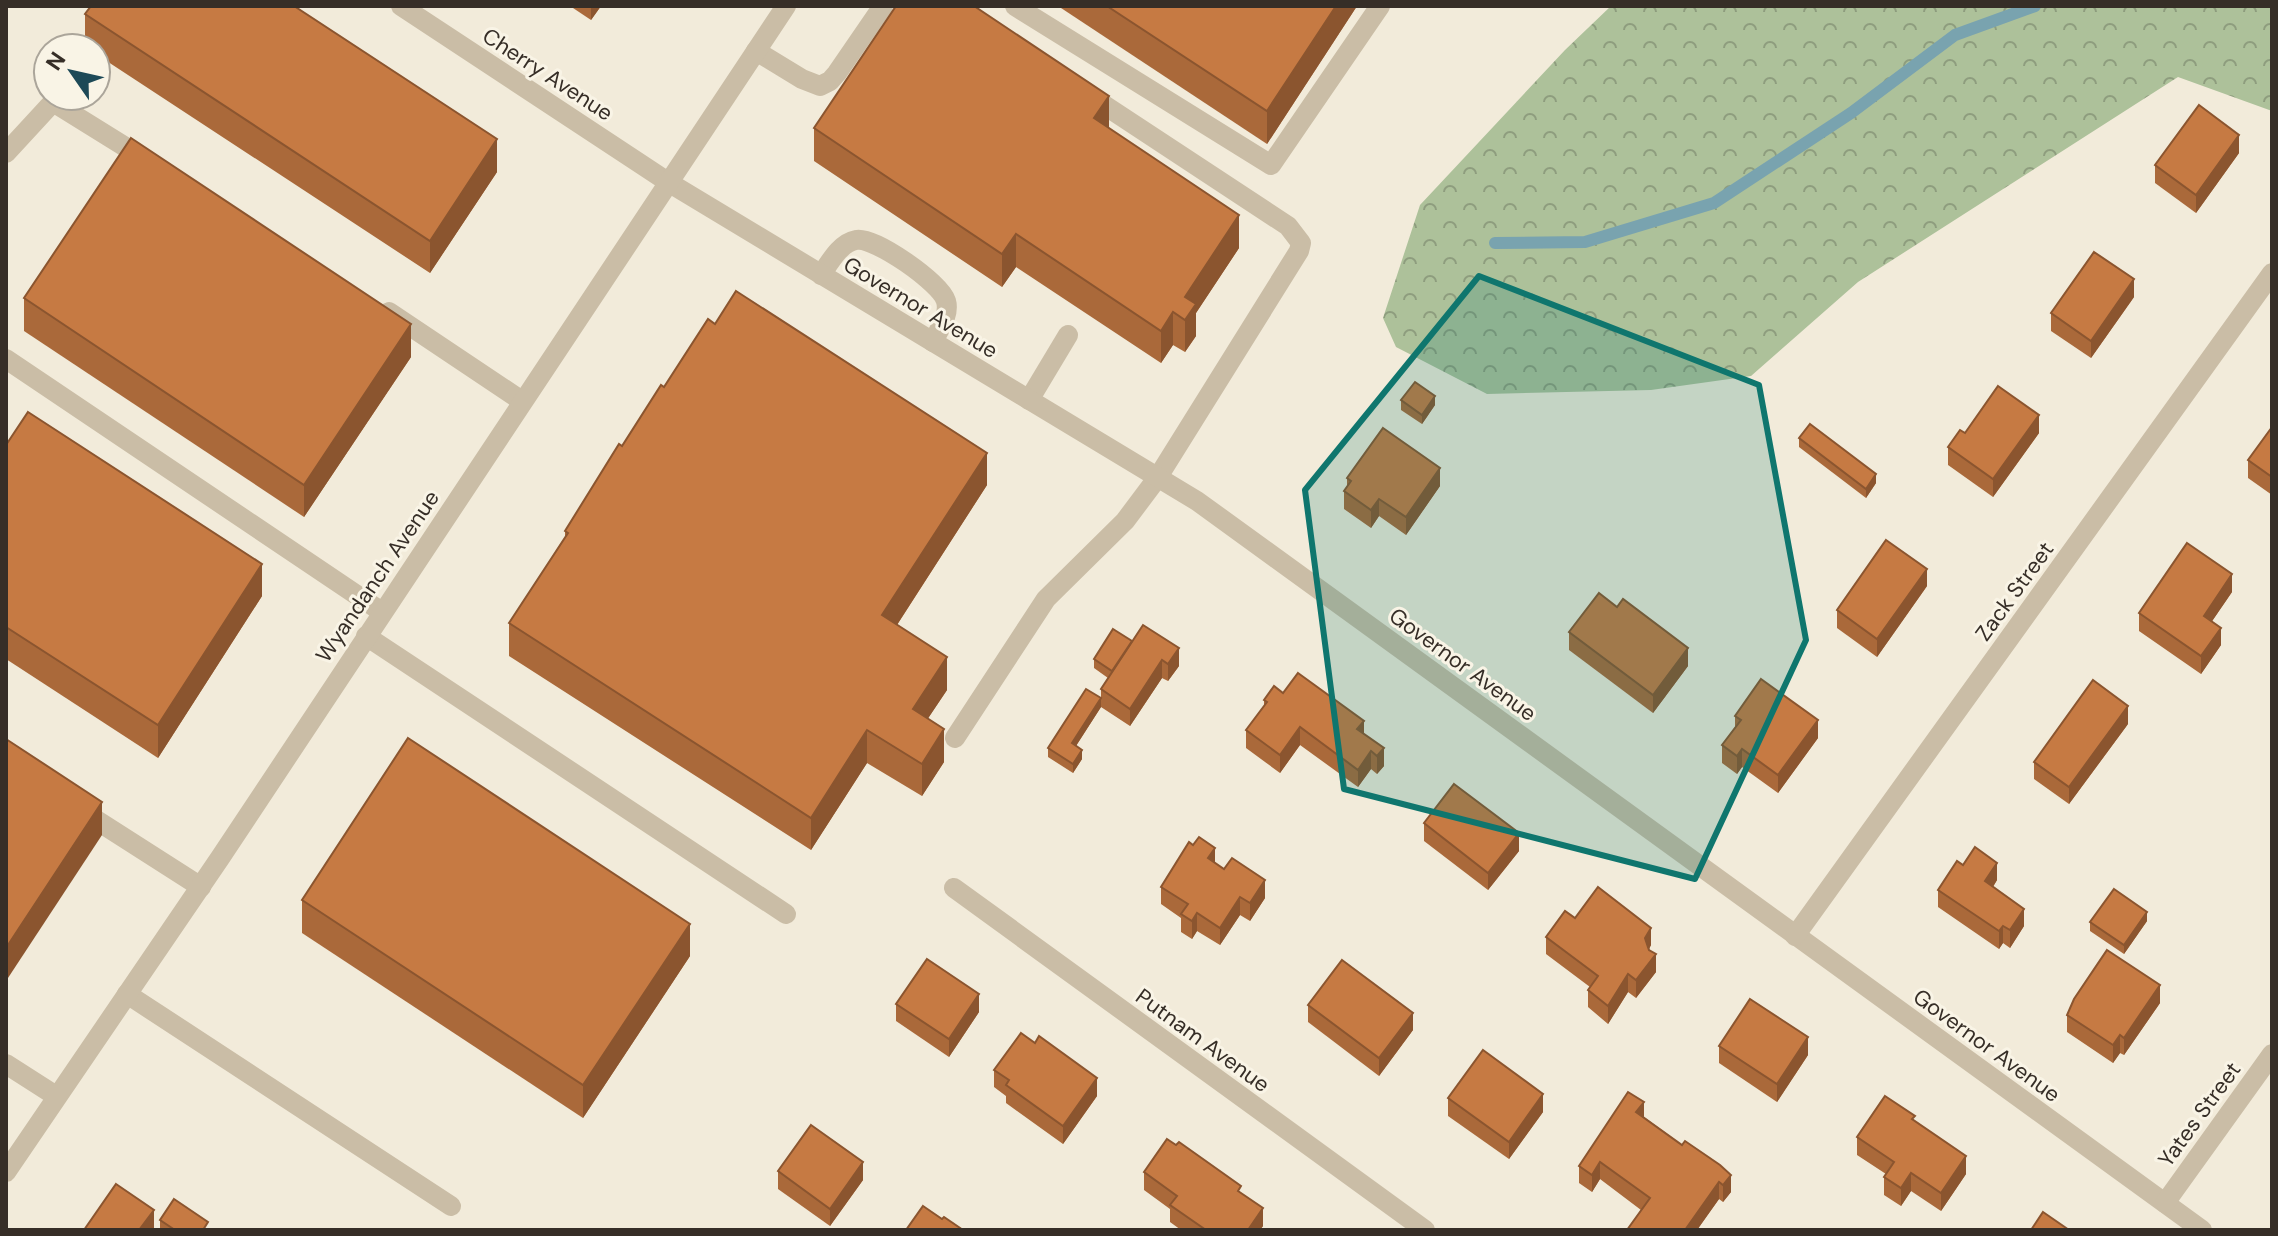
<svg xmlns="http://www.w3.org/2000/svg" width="2278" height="1236" viewBox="0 0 2278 1236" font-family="'DM Sans',sans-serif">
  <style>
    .forest { fill: url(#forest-crowns) }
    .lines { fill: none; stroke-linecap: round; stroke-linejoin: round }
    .stream { stroke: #79a3af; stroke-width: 12 }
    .service { stroke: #cabda6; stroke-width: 20 }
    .minor { stroke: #cabda6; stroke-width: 20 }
    .tertiary { stroke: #cabda6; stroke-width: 20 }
    .wall { fill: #aa693a }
    .shaded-wall { fill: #8b552f }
    .building { fill: #c67a43; stroke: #8b552f; stroke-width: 2 }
    .marked { fill: #0f766e; fill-opacity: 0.2; stroke: #0f766e; stroke-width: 6; stroke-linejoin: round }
    .labels { text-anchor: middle; stroke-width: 6; stroke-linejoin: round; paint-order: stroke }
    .street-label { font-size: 22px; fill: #362e27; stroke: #f9f4e6 }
  </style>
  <defs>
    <pattern id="forest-crowns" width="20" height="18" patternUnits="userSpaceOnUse" patternTransform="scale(2)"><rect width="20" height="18" fill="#adc19a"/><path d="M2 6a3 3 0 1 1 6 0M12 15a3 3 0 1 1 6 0" fill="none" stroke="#8e9d7e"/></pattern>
  </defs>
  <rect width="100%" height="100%" fill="#f2ebda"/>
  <!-- forest -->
  <polygon class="forest" points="1611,6 2272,6 2272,111 2178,77 1858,282 1751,376 1651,390 1487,394 1396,347 1383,318 1420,205 1565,50"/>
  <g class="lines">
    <!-- stream -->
    <polyline class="stream" points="1495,243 1585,242 1714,203 1851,113 1955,35 2035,6"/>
    <!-- service -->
    <g class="service">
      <polyline points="1015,6 1271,165 1380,6"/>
      <polyline points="756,51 802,79 820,86 830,81 837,73 883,6"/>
      <polyline points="6,153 53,102 148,161"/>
      <path d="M821 275C830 262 840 243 856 240 874 236 941 283 946 301 950 315 939 329 933 342"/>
      <polyline points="389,312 522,401"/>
      <polyline points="6,359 382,612"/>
      <polyline points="1029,400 1068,335"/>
      <polyline points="366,636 786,914"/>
      <polyline points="955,738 1046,599 1125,521 1158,477 1299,251 1301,243 1288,226 1089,95"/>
      <polyline points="79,809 201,887"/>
      <polyline points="127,994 451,1206"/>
      <polyline points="6,1064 56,1096"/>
    </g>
    <!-- minor -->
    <g class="minor">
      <polyline points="401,6 668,182 1197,501 2202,1230"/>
      <polyline points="954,888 1425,1230"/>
      <polyline points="1795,936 2272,273"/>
      <polyline points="2165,1203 2272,1054"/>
    </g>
    <!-- tertiary -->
    <polyline class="tertiary" points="6,1172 220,858 786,6"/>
  </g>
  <!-- wall -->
  <g class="wall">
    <polygon points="570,6 601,6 591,20"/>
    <polygon points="1058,6 1357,6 1267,144"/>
    <polygon points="85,14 497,172 430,273 96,54 96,48 87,48 85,47"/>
    <polygon points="814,128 1109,128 1239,248 1196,313 1196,336 1185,352 1173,345 1161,363 1016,267 1002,287 814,161"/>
    <polygon points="2239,153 2196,213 2155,183 2155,165"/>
    <polygon points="2134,297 2091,358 2051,331 2051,313"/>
    <polygon points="24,298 411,357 304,517 24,331"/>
    <polygon points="664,387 987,485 897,625 947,690 928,718 944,762 922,796 867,763 811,850 509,656 509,623 565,537 565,531 622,446"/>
    <polygon points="1401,400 1435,405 1422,424 1401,410"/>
    <polygon points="2272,427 2272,495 2248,478 2248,460"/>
    <polygon points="1965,433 2039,433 1993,497 1948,465 1948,447"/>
    <polygon points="1799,438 1876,483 1866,498 1799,447"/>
    <polygon points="6,445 262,596 158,758 6,659"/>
    <polygon points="1347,478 1440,486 1406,535 1379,516 1371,528 1344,509 1344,491 1347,487"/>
    <polygon points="1927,586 1877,657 1837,628 1837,610"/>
    <polygon points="2232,592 2212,621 2221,645 2201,674 2139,631 2139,613"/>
    <polygon points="1569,632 1688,666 1653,713 1569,650"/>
    <polygon points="1132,641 1179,666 1168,681 1162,678 1130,726 1101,707 1076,746 1082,759 1073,773 1048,757 1048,748 1101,698 1101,689 1108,678 1094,668 1094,659"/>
    <polygon points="1283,693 1364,734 1384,766 1377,774 1371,769 1358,787 1300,745 1280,773 1246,748 1246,730 1264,706 1264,700"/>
    <polygon points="1735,716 1818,738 1778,793 1742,767 1737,774 1722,763 1722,745 1735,727"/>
    <polygon points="2128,724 2069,804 2034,779 2034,762"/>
    <polygon points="1424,823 1519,851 1488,890 1424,841"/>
    <polygon points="1215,863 1265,898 1250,921 1240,915 1220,945 1197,931 1192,939 1181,932 1181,918 1161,904 1161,887"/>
    <polygon points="1963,865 1997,880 1993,887 2024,926 2010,948 2003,943 1999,949 1938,907 1938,890"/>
    <polygon points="302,900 690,956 583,1118 302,933"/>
    <polygon points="1575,918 1651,945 1649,949 1656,972 1636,998 1628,992 1608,1024 1588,1007 1588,990 1590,987 1546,954 1546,937"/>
    <polygon points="2147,921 2124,954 2090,931 2090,922"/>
    <polygon points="2160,1003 2124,1055 2120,1053 2113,1063 2067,1032 2067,1015"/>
    <polygon points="896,1004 979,1012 949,1057 896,1021"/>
    <polygon points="1308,1005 1413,1030 1379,1076 1308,1022"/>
    <polygon points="1719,1046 1808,1055 1777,1102 1719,1063"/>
    <polygon points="994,1070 1097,1096 1063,1144 1006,1103 1006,1096 994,1087"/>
    <polygon points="1448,1098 1543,1112 1509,1159 1448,1116"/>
    <polygon points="1644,1117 1682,1145 1731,1192 1723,1202 1719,1199 1697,1230 1627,1230 1641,1210 1600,1179 1592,1192 1579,1183 1579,1166"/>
    <polygon points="1915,1121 1966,1174 1941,1211 1911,1191 1901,1206 1884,1195 1884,1177 1886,1174 1857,1155 1857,1137"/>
    <polygon points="778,1171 863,1180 830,1226 778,1189"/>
    <polygon points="1144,1172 1263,1226 1260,1230 1181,1230 1170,1222 1170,1209 1144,1190"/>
    <polygon points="160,1220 208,1230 162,1230 160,1229"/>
  </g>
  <!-- shaded-wall -->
  <g class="shaded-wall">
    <polygon points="591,6 601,6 591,20"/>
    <polygon points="1336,6 1357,6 1267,144 1267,111"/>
    <polygon points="1109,96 1109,129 1094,118"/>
    <polygon points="2239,135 2239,153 2196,213 2196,195"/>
    <polygon points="497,139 497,172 430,273 430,241"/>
    <polygon points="1239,215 1239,248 1196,313 1196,336 1185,352 1185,297"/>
    <polygon points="1016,234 1016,267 1002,287 1002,254"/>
    <polygon points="2134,279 2134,297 2091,358 2091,341"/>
    <polygon points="1173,312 1173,345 1161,363 1161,331"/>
    <polygon points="411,324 411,357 304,517 304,485"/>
    <polygon points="1435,396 1435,405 1422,424 1422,415"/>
    <polygon points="2039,415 2039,433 1993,497 1993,479"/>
    <polygon points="987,453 987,485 882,648 882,615"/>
    <polygon points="1440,468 1440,486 1406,535 1406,517"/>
    <polygon points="1876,474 1876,483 1866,498 1866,489"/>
    <polygon points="1379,499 1379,516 1371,528 1371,510"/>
    <polygon points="262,564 262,596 158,758 158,725"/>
    <polygon points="1927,569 1927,586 1877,657 1877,639"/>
    <polygon points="2232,574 2232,592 2204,633 2204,616"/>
    <polygon points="2221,628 2221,645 2201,674 2201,656"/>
    <polygon points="1179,648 1179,666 1168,681 1168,664"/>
    <polygon points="1688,648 1688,666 1653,713 1653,695"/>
    <polygon points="947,657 947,690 913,741 913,709"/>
    <polygon points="1162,660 1162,678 1130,726 1130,709"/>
    <polygon points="1101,698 1101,707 1072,752 1072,743"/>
    <polygon points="2128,706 2128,724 2069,804 2069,787"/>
    <polygon points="1818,720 1818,738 1778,793 1778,775"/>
    <polygon points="1364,721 1364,739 1357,729"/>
    <polygon points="1300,727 1300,745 1280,773 1280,755"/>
    <polygon points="944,729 944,762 922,796 922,764"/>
    <polygon points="867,730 867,763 811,850 811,818"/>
    <polygon points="1384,748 1384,766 1377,774 1377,756"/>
    <polygon points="1742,749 1742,767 1737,774 1737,756"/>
    <polygon points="1082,750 1082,759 1073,773 1073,764"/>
    <polygon points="1371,751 1371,769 1358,787 1358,770"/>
    <polygon points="102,802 102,835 6,981 6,948"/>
    <polygon points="1519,833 1519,851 1488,890 1488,873"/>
    <polygon points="1215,848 1215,865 1208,858"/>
    <polygon points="1997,863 1997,880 1985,899 1985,881"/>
    <polygon points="1265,880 1265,898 1250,921 1250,903"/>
    <polygon points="1240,897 1240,915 1220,945 1220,928"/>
    <polygon points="2024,909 2024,926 2010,948 2010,930"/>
    <polygon points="2147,912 2147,921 2124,954 2124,945"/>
    <polygon points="1197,913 1197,931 1192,939 1192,921"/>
    <polygon points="690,924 690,956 583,1118 583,1085"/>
    <polygon points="2003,926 2003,943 1999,949 1999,931"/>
    <polygon points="1651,928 1651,945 1645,956 1645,938"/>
    <polygon points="1656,954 1656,972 1636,998 1636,980"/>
    <polygon points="1628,974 1628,992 1608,1024 1608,1006"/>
    <polygon points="2160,985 2160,1003 2124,1055 2124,1038"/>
    <polygon points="979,994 979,1012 949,1057 949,1039"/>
    <polygon points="1413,1013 1413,1030 1379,1076 1379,1058"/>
    <polygon points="2120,1035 2120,1053 2113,1063 2113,1045"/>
    <polygon points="1808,1037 1808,1055 1777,1102 1777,1084"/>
    <polygon points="1097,1078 1097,1096 1063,1144 1063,1126"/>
    <polygon points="1543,1094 1543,1112 1509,1159 1509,1142"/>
    <polygon points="1644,1102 1644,1120 1636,1112"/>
    <polygon points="1966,1156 1966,1174 1941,1211 1941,1193"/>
    <polygon points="863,1162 863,1180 830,1226 830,1209"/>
    <polygon points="1600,1162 1600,1179 1592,1192 1592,1175"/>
    <polygon points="1911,1173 1911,1191 1901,1206 1901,1188"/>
    <polygon points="1731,1175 1731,1192 1723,1202 1723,1185"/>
    <polygon points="1719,1182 1719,1199 1697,1230 1685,1230"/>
    <polygon points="1263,1208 1263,1226 1260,1230 1248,1230"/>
    <polygon points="154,1210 154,1228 152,1230 139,1230"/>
  </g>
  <!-- building -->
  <g class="building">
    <polygon points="91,6 294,6 497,139 430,241 85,14"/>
    <polygon points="896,6 974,6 1109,96 1094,118 1239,215 1185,297 1196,304 1185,320 1173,312 1161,331 1016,234 1002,254 814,128"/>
    <polygon points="1107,6 1336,6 1267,111"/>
    <polygon points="2199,105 2239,135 2196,195 2155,165"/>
    <polygon points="131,138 411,324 304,485 24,298"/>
    <polygon points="2094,252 2134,279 2091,341 2051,313"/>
    <polygon points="736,291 987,453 882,615 947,657 913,709 944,729 922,764 867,730 811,818 509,623 568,533 565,531 619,444 622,446 661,385 664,387 708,319 715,324"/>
    <polygon points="1415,382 1435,396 1422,415 1401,400"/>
    <polygon points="1998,386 2039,415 1993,479 1948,447 1960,430 1965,433"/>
    <polygon points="28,412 262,564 158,725 6,627 6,445"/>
    <polygon points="1810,424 1876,474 1866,489 1799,438"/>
    <polygon points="2272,427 2272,477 2248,460"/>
    <polygon points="1383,428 1440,468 1406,517 1379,499 1371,510 1344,491 1351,481 1347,478"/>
    <polygon points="1886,540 1927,569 1877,639 1837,610"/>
    <polygon points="2187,543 2232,574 2204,616 2221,628 2201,656 2139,613"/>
    <polygon points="1599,593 1617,607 1623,599 1688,648 1653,695 1569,632"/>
    <polygon points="1143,625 1179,648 1168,664 1162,660 1130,709 1101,689"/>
    <polygon points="1113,629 1132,641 1112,671 1094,659"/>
    <polygon points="1298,673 1364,721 1357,729 1384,748 1377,756 1371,751 1358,770 1300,727 1280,755 1246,730 1267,702 1264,700 1274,686 1283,693"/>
    <polygon points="1761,679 1818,720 1778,775 1742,749 1737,756 1722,745 1741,720 1735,716"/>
    <polygon points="2093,680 2128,706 2069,787 2034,762"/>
    <polygon points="1086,689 1101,698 1072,743 1082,750 1073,764 1048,748"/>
    <polygon points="408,738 690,924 583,1085 302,900"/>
    <polygon points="6,739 102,802 6,948"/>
    <polygon points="1454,784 1519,833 1488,873 1424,823"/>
    <polygon points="1199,837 1215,848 1208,858 1224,869 1232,858 1265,880 1250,903 1240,897 1220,928 1197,913 1192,921 1181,914 1188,904 1161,887 1189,842 1193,845"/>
    <polygon points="1975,847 1997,863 1985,881 2024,909 2010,930 2003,926 1999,931 1938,890 1957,861 1963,865"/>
    <polygon points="1598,887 1651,928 1645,938 1649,950 1656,954 1636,980 1628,974 1608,1006 1588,990 1598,976 1546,937 1565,911 1575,918"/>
    <polygon points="2114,889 2147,912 2124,945 2090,922"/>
    <polygon points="2107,950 2160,985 2124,1038 2120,1035 2113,1045 2067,1015 2074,999"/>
    <polygon points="927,959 979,994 949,1039 896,1004"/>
    <polygon points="1342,960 1413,1013 1379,1058 1308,1005"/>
    <polygon points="1750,999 1808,1037 1777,1084 1719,1046"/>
    <polygon points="1021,1033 1035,1043 1039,1036 1097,1078 1063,1126 1006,1085 1009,1080 994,1070"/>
    <polygon points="1483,1050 1543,1094 1509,1142 1448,1098"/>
    <polygon points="1628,1092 1644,1102 1636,1112 1682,1145 1685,1141 1720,1165 1731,1175 1723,1185 1719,1182 1685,1230 1627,1230 1650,1198 1600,1162 1592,1175 1579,1166"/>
    <polygon points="1885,1096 1915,1116 1912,1119 1966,1156 1941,1193 1911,1173 1901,1188 1884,1177 1894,1162 1857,1137"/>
    <polygon points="811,1125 863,1162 830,1209 778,1171"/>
    <polygon points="1167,1139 1176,1145 1179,1142 1241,1186 1238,1191 1263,1208 1248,1230 1206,1230 1170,1205 1177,1196 1144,1172"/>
    <polygon points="116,1184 154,1210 139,1230 84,1230"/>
    <polygon points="174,1199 208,1222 203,1230 175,1230 160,1220"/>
    <polygon points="923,1206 942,1219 944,1217 963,1230 906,1230"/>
    <polygon points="2043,1212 2069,1230 2031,1230"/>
  </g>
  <!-- marked area -->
  <path class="marked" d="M1479 276 1759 385 1806 640 1695 879 1344 789 1305 490Z"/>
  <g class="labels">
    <!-- street labels -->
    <g class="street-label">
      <text transform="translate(548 74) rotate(33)" y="8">Cherry Avenue</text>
      <text transform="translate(921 307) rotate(31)" y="8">Governor Avenue</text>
      <text transform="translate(377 576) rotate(-56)" y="8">Wyandanch Avenue</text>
      <text transform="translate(2014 591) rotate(-54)" y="8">Zack Street</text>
      <text transform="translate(1463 664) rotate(36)" y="8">Governor Avenue</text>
      <text transform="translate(1203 1040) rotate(36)" y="8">Putnam Avenue</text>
      <text transform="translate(1987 1045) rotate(36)" y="8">Governor Avenue</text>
      <text transform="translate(2199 1114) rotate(-54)" y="8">Yates Street</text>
    </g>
  </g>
  <!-- border -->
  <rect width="2278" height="1236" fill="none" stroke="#362e27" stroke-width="16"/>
  <!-- north arrow -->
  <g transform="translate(72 72) rotate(304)"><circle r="38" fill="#f9f4e6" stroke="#aba59a" stroke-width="2"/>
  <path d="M0-6L14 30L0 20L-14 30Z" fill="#1d4957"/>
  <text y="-12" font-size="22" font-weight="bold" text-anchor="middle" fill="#362e27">N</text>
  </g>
</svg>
